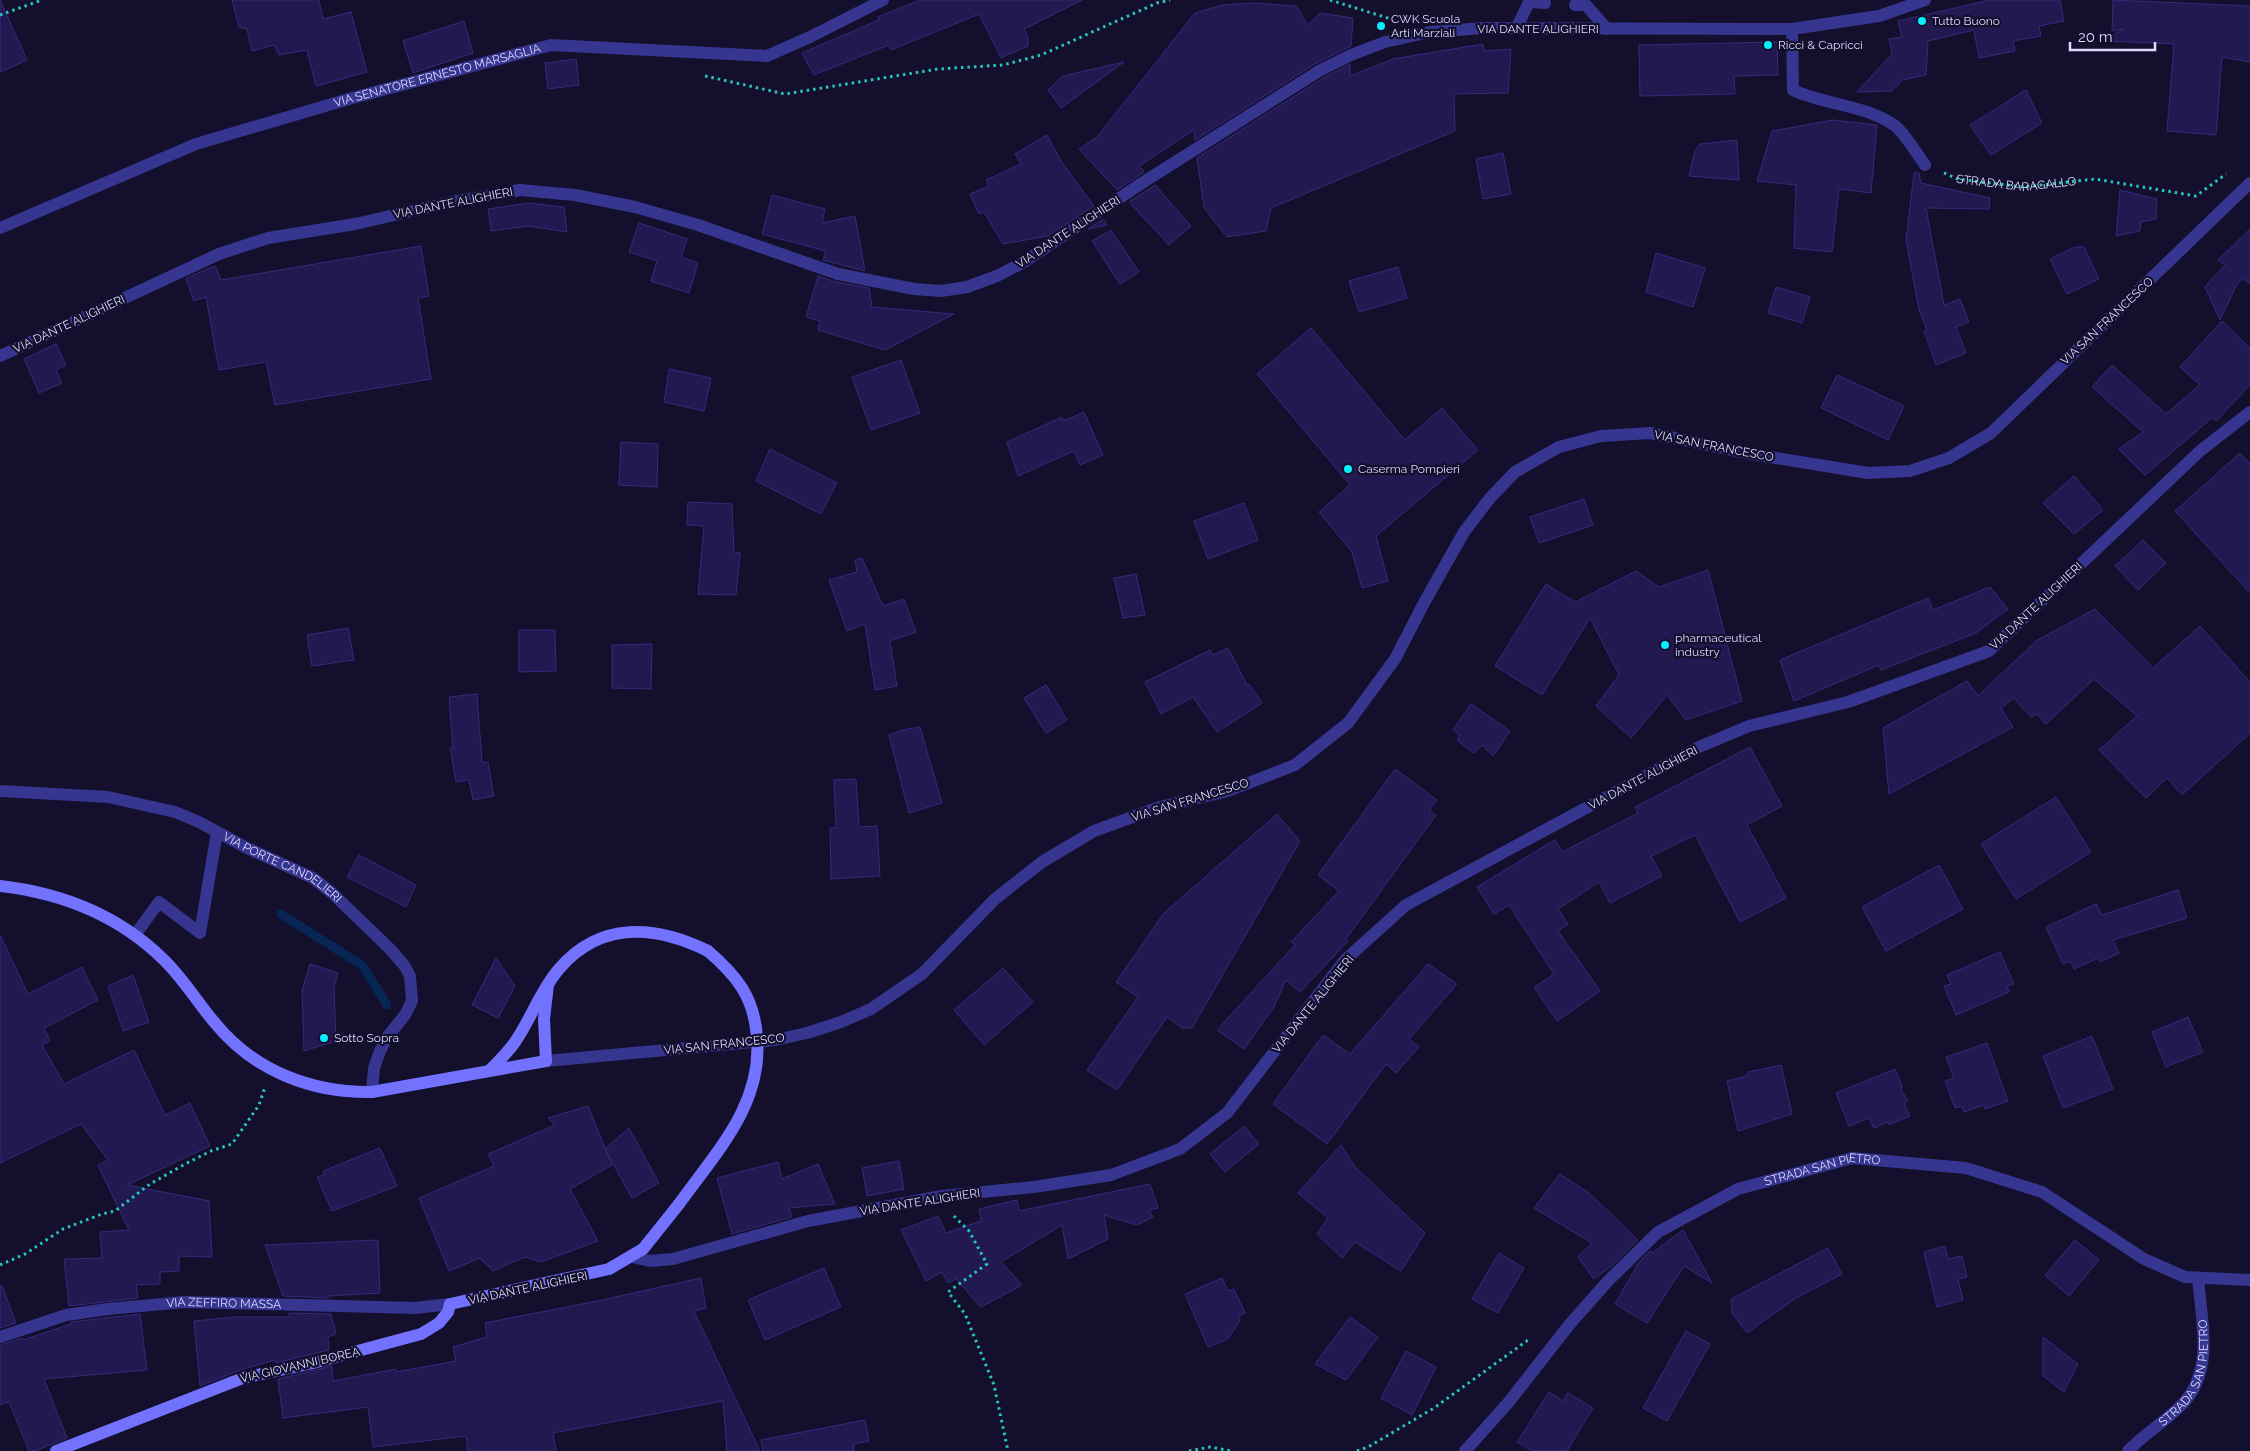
<svg xmlns="http://www.w3.org/2000/svg" width="2250" height="1451" viewBox="0 0 2250 1451" font-family="Raleway,sans-serif">
  <style>
    .lines { fill: none; stroke-linecap: round; stroke-linejoin: round }
    .stream { stroke: #082653; stroke-width: 9 }
    .building { fill: #221950; stroke: #37297e }
    .path { stroke: #25c8ba; stroke-width: 3; stroke-dasharray: 2.5 4; stroke-linecap: butt }
    .service { stroke: #363690; stroke-width: 12 }
    .minor { stroke: #363690; stroke-width: 12 }
    .tertiary { stroke: #363690; stroke-width: 12 }
    .secondary { stroke: #7272ff; stroke-width: 12 }
    .secondary-bridge { stroke: #7272ff; stroke-width: 12 }
    .poi-dot { fill: #07eeff; stroke: #130f2d; stroke-width: 2 }
    .labels { text-anchor: middle; stroke-width: 4.5; stroke-linejoin: round; paint-order: stroke }
    .poi-label { font-size: 12px; fill: #dedbff; stroke: #130f2d; text-anchor: start }
    .street-label { font-size: 12px; fill: #dedbff; stroke: #130f2d }
  </style>
  <rect width="100%" height="100%" fill="#130f2d"/>
  <g class="lines">
    <!-- stream -->
    <polyline class="stream" points="281,914 363,966 387,1005"/>
  </g>
  <!-- building -->
  <g class="building">
    <polygon points="0,0 27,60 0,72"/>
    <polygon points="232,0 319,0 323,19 351,12 367,72 316,86 307,50 279,55 274,45 252,51 247,29 239,27"/>
    <polygon points="920,0 1082,0 1024,29 1028,37 1028,46 1001,58 979,14 891,50 889,45 814,75 802,53 879,20 878,17"/>
    <polygon points="1990,0 2060,0 2064,21 2039,26 2041,36 2013,41 2015,51 1979,58 1974,30 1928,41 1926,75 1902,80 1892,91 1857,92 1892,54 1889,39 1902,37 1898,21"/>
    <polygon points="2113,0 2250,6 2250,62 2222,57 2216,135 2167,131 2174,44 2104,41 2123,29 2112,31"/>
    <polygon points="1255,3 1296,6 1308,25 1320,13 1353,18 1351,46 1315,64 1195,140 1194,130 1139,166 1144,172 1117,190 1079,149 1097,137 1195,13 1222,5"/>
    <polygon points="464,21 473,53 413,73 403,41"/>
    <polygon points="1777,42 1778,75 1734,76 1735,94 1640,96 1639,45"/>
    <polygon points="1483,44 1484,51 1511,49 1508,93 1454,94 1455,131 1271,208 1266,231 1227,237 1204,208 1197,158 1323,78 1350,64 1350,76 1393,59"/>
    <polygon points="576,59 579,85 548,89 545,63"/>
    <polygon points="1124,62 1061,108 1048,90 1063,76"/>
    <polygon points="2026,90 2042,123 1991,155 1970,125"/>
    <polygon points="1833,120 1877,125 1871,193 1839,189 1832,252 1794,248 1796,185 1757,181 1772,131"/>
    <polygon points="1047,135 1061,161 1094,206 1048,236 1003,244 984,212 979,214 970,194 989,186 986,180 1021,164 1015,154"/>
    <polygon points="1737,140 1739,180 1689,176 1695,151 1700,144"/>
    <polygon points="1503,153 1511,194 1483,199 1476,159"/>
    <polygon points="1914,173 1919,173 1921,183 1990,198 1989,209 1926,208 1944,305 1960,299 1969,322 1956,327 1966,353 1936,365 1924,331 1927,330 1919,310 1906,240"/>
    <polygon points="1155,185 1191,226 1169,245 1129,202"/>
    <polygon points="2120,190 2157,199 2156,219 2141,222 2140,231 2116,236"/>
    <polygon points="772,195 825,209 822,223 855,216 865,271 823,260 826,251 762,234"/>
    <polygon points="528,203 564,207 567,232 529,226 491,231 488,209"/>
    <polygon points="1103,219 1107,225 1088,229"/>
    <polygon points="639,223 687,239 681,257 698,263 689,293 651,281 657,261 629,252"/>
    <polygon points="2250,229 2250,284 2243,279 2237,284 2220,320 2205,287 2225,265 2218,260"/>
    <polygon points="1111,230 1139,272 1120,284 1092,241"/>
    <polygon points="421,246 429,296 418,298 431,379 275,405 266,362 219,370 206,297 194,301 186,278 215,266 221,280"/>
    <polygon points="2075,247 2084,247 2099,279 2067,294 2050,259"/>
    <polygon points="1656,253 1705,268 1693,307 1646,292"/>
    <polygon points="1398,267 1407,298 1359,312 1349,281"/>
    <polygon points="818,276 836,282 869,288 872,307 954,314 885,350 818,330 820,321 806,317"/>
    <polygon points="1776,287 1810,297 1802,323 1768,313"/>
    <polygon points="2222,321 2250,348 2250,385 2216,421 2213,417 2145,475 2119,449 2143,432 2092,387 2112,365 2166,414 2200,385 2180,367"/>
    <polygon points="1311,328 1405,440 1442,408 1478,450 1376,536 1388,581 1362,588 1352,552 1319,512 1350,485 1257,374"/>
    <polygon points="56,344 66,365 56,370 62,383 39,393 24,359"/>
    <polygon points="901,360 920,413 871,430 852,377"/>
    <polygon points="669,369 711,378 704,411 664,402"/>
    <polygon points="1837,375 1904,406 1888,440 1821,408"/>
    <polygon points="1084,412 1103,455 1080,465 1074,451 1018,476 1007,442 1062,417 1063,421"/>
    <polygon points="621,442 658,444 657,487 619,485"/>
    <polygon points="770,449 837,483 821,514 756,481"/>
    <polygon points="2240,453 2250,464 2250,593 2175,511"/>
    <polygon points="2074,476 2103,510 2074,534 2043,503"/>
    <polygon points="1584,499 1593,525 1539,543 1530,517"/>
    <polygon points="688,502 732,504 734,552 740,553 736,595 698,594 704,526 687,525"/>
    <polygon points="1244,503 1258,540 1208,559 1194,521"/>
    <polygon points="2143,540 2166,563 2138,590 2115,566"/>
    <polygon points="862,558 883,606 904,599 916,632 890,641 897,686 875,690 865,624 847,631 829,580 857,572 855,560"/>
    <polygon points="1708,570 1742,701 1686,720 1667,695 1631,738 1596,706 1619,675 1590,618 1542,695 1495,666 1546,584 1575,602 1636,571 1659,587"/>
    <polygon points="1136,574 1145,615 1123,618 1114,578"/>
    <polygon points="1990,587 2008,609 1976,633 1881,670 1879,665 1794,701 1780,660 1928,598 1933,610"/>
    <polygon points="2095,609 2153,668 2200,626 2250,682 2250,733 2182,795 2167,778 2146,798 2099,750 2137,716 2094,679 2046,724 2037,714 2031,717 2014,698 2001,708 2013,727 1889,794 1883,728 1967,681 1978,696 2036,641"/>
    <polygon points="348,628 354,660 312,666 307,635"/>
    <polygon points="519,630 555,630 556,671 519,672"/>
    <polygon points="652,644 651,689 612,688 612,645"/>
    <polygon points="1228,648 1247,685 1249,684 1262,703 1217,732 1193,697 1161,714 1145,682 1210,650 1213,655"/>
    <polygon points="1046,685 1067,720 1046,733 1024,698"/>
    <polygon points="477,694 482,763 488,762 494,796 473,800 469,780 456,782 450,748 453,748 449,697"/>
    <polygon points="1471,704 1510,731 1493,756 1482,745 1474,753 1457,740 1460,736 1453,730"/>
    <polygon points="920,727 942,803 909,813 889,735 902,730"/>
    <polygon points="1750,747 1782,806 1747,825 1786,898 1740,922 1695,835 1651,856 1662,876 1610,903 1599,882 1558,909 1568,924 1558,931 1600,991 1557,1021 1534,987 1554,974 1509,905 1494,914 1477,887 1555,840 1562,852 1638,813 1635,807"/>
    <polygon points="1395,769 1437,800 1429,811 1436,815 1346,939 1348,941 1300,992 1286,980 1274,1007 1244,1049 1217,1030 1295,945 1291,942 1339,891 1318,875"/>
    <polygon points="856,779 859,827 877,826 880,876 831,879 830,828 836,828 834,780"/>
    <polygon points="2056,797 2091,852 2016,899 1981,844"/>
    <polygon points="1277,814 1300,841 1192,1028 1182,1028 1167,1017 1117,1090 1087,1070 1138,997 1116,982 1164,913"/>
    <polygon points="359,855 416,885 406,907 347,877"/>
    <polygon points="1939,865 1963,909 1886,951 1862,907"/>
    <polygon points="2178,890 2187,918 2113,940 2119,953 2100,962 2098,958 2074,969 2070,961 2063,964 2046,927 2096,904 2102,915"/>
    <polygon points="0,935 28,994 82,967 98,1000 44,1028 50,1041 42,1045 64,1084 134,1050 165,1115 190,1103 210,1146 127,1185 209,1201 212,1257 179,1256 179,1271 160,1272 160,1284 136,1285 138,1298 69,1306 64,1259 102,1258 100,1232 129,1230 98,1165 108,1160 81,1124 0,1163"/>
    <polygon points="2000,952 2014,984 2007,986 2009,992 1956,1015 1944,986 1951,984 1947,975"/>
    <polygon points="496,958 515,986 498,1018 472,1005"/>
    <polygon points="310,964 338,973 334,988 336,1041 304,1051 302,991"/>
    <polygon points="1428,964 1457,984 1409,1039 1419,1047 1396,1073 1386,1064 1327,1144 1273,1104 1323,1035 1350,1054"/>
    <polygon points="1003,968 1033,1002 984,1045 954,1010"/>
    <polygon points="133,975 149,1022 123,1031 108,986"/>
    <polygon points="2188,1017 2203,1052 2166,1067 2152,1032"/>
    <polygon points="2092,1036 2113,1089 2063,1108 2043,1056"/>
    <polygon points="1987,1043 2008,1101 1985,1109 1984,1105 1964,1112 1962,1106 1955,1108 1945,1081 1954,1078 1946,1057"/>
    <polygon points="1781,1065 1792,1114 1738,1131 1727,1081 1747,1076 1748,1072"/>
    <polygon points="1895,1069 1902,1086 1901,1090 1908,1101 1904,1103 1910,1116 1889,1125 1888,1122 1874,1128 1869,1118 1849,1126 1836,1093"/>
    <polygon points="588,1106 612,1165 570,1189 598,1241 541,1262 525,1257 493,1271 480,1258 449,1271 419,1198 494,1166 488,1154 555,1125 548,1118"/>
    <polygon points="1244,1126 1259,1144 1225,1172 1210,1154"/>
    <polygon points="629,1128 659,1183 632,1198 605,1149"/>
    <polygon points="1341,1145 1355,1167 1425,1233 1401,1271 1355,1242 1342,1258 1317,1234 1328,1218 1298,1193"/>
    <polygon points="380,1148 397,1186 332,1211 317,1177 324,1175 323,1171"/>
    <polygon points="899,1161 904,1189 867,1196 862,1168"/>
    <polygon points="778,1162 782,1179 818,1164 835,1204 789,1208 792,1217 732,1234 717,1178"/>
    <polygon points="1560,1174 1589,1193 1638,1240 1612,1266 1594,1279 1578,1257 1592,1243 1534,1208"/>
    <polygon points="1150,1184 1158,1208 1149,1210 1153,1217 1137,1225 1104,1215 1108,1239 1068,1259 1062,1225 1001,1262 1022,1285 981,1307 956,1279 948,1283 942,1272 926,1281 901,1230 938,1216 946,1233 981,1221 979,1209 1017,1200 1019,1211"/>
    <polygon points="1683,1230 1712,1283 1684,1266 1647,1323 1615,1304 1639,1262 1650,1251 1652,1253"/>
    <polygon points="378,1240 380,1293 328,1296 328,1298 283,1296 265,1245"/>
    <polygon points="2075,1240 2099,1260 2069,1296 2045,1275"/>
    <polygon points="1945,1246 1948,1259 1962,1256 1967,1277 1958,1279 1963,1300 1937,1307 1924,1252"/>
    <polygon points="1828,1248 1842,1274 1796,1298 1747,1333 1732,1313 1731,1299"/>
    <polygon points="1499,1253 1524,1268 1498,1313 1472,1299"/>
    <polygon points="824,1268 841,1307 765,1340 748,1300"/>
    <polygon points="701,1278 706,1308 694,1311 760,1451 727,1451 723,1401 553,1433 556,1451 468,1451 466,1436 373,1447 368,1407 283,1418 278,1379 332,1366 333,1381 396,1369 396,1372 456,1361 453,1347 487,1337 485,1323 602,1300"/>
    <polygon points="1222,1278 1228,1291 1234,1289 1245,1313 1238,1316 1240,1320 1228,1339 1208,1347 1185,1294"/>
    <polygon points="0,1286 2,1286 16,1323 0,1328"/>
    <polygon points="289,1313 331,1314 336,1334 328,1337 329,1350 276,1363 275,1360 240,1370 200,1386 194,1321 235,1317 290,1317"/>
    <polygon points="140,1314 147,1370 44,1379 67,1438 35,1451 29,1451 9,1402 0,1405 0,1345 22,1338 23,1340 71,1324 71,1322"/>
    <polygon points="1350,1317 1378,1337 1346,1380 1315,1364"/>
    <polygon points="1686,1331 1710,1344 1667,1421 1643,1408"/>
    <polygon points="2043,1337 2078,1364 2064,1392 2043,1376"/>
    <polygon points="1406,1351 1436,1367 1412,1415 1381,1398"/>
    <polygon points="1549,1392 1563,1401 1568,1393 1593,1408 1567,1451 1532,1451 1517,1442"/>
    <polygon points="865,1420 869,1441 854,1444 854,1451 763,1451 761,1440"/>
  </g>
  <g class="lines">
    <!-- path -->
    <g class="path">
      <polyline points="1330,0 1391,19"/>
      <polyline points="0,15 42,0"/>
      <polyline points="705,76 785,94 938,69 1003,65 1041,55 1157,3 1170,0"/>
      <path id="s1" d="M1944 173 1958 179 2023 187 2095 179 2196 196 2226 174"/>
      <polyline points="954,1216 969,1231 987,1264 948,1292 965,1314 994,1385 1008,1451"/>
      <polyline points="0,1265 25,1254 63,1229 102,1214 115,1211 150,1184 185,1164 211,1151 232,1144 259,1105 265,1087"/>
      <polyline points="1189,1451 1210,1447 1231,1451"/>
      <polyline points="1357,1451 1368,1447 1434,1408 1528,1340"/>
    </g>
    <!-- service -->
    <g class="service">
      <polyline points="1575,5 1586,5 1607,29"/>
      <polyline points="1516,29 1529,2 1545,3"/>
      <polyline points="135,935 159,902 200,933 217,832"/>
    </g>
    <!-- minor -->
    <g class="minor">
      <path d="M1792 29 1793 90C1825 105 1865 105 1894 125 1904 132 1917 154 1925 165"/>
      <path id="s2" d="M0 791 108 797 175 812 199 822 247 848 313 878 332 893 389 948 404 965 410 976 412 1001 405 1015 388 1036 380 1051 374 1068 372 1092"/>
      <polyline points="632,1257 650,1261 673,1259 808,1221 942,1196 1034,1187 1111,1175 1180,1149 1227,1113 1345,960 1406,905 1699,747 1749,726 1848,702 1989,651 2200,451 2250,412"/>
      <path id="s3" d="M2128 1451C2146 1432 2170 1419 2186 1400 2214 1366 2201 1318 2198 1278"/>
    </g>
    <!-- tertiary -->
    <g class="tertiary">
      <path id="s4" d="M0 228 196 144 349 99 551 45 767 56 810 37 883 0"/>
      <polyline points="0,356 219,254 268,238 355,224 452,202 520,190 575,195 635,207 698,225 838,274 914,289 941,291 967,287 997,276 1024,262 1142,183 1319,71 1351,55 1385,42 1430,32 1484,28 1792,29 1879,16 1925,0"/>
      <polyline points="546,1061 775,1040 807,1033 841,1022 871,1009 922,974 995,899 1042,862 1094,831 1160,807 1228,791 1295,765 1348,723 1395,659 1425,601 1464,532 1490,498 1515,472 1559,447 1601,436 1650,433 1752,454 1868,473 1910,471 1949,458 1991,433 2250,183"/>
      <path id="s5" d="M0 1337 66 1315 108 1309 184 1302 415 1308 450 1304"/>
      <path id="s6" d="M1465 1451 1508 1403 1569 1325 1608 1281 1658 1232 1738 1189 1852 1158 1966 1168 2042 1192 2144 1259 2185 1277 2250 1280"/>
    </g>
    <!-- secondary -->
    <g class="secondary">
      <path d="M0 886C61 893 118 915 163 959 183 978 197 1002 215 1023 254 1071 312 1093 372 1092L546 1061 544 1019 548 985"/>
      <path d="M490 1070C499 1061 508 1052 515 1042 531 1019 540 991 559 969 600 921 655 925 708 951"/>
      <polyline points="56,1451 243,1378 313,1363 421,1334 439,1323 448,1312 450,1304 609,1269 643,1249 679,1204"/>
    </g>
    <!-- secondary-bridge -->
    <path class="secondary-bridge" d="M679 1204C716 1152 763 1105 757 1037 754 997 737 976 708 951"/>
  </g>
  <!-- markers -->
  <g class="poi-dot">
    <circle cx="1922" cy="21" r="5"/>
    <circle cx="1381" cy="26" r="5"/>
    <circle cx="1768" cy="45" r="5"/>
    <circle cx="1348" cy="469" r="5"/>
    <circle cx="1665" cy="645" r="5"/>
    <circle cx="324" cy="1038" r="5"/>
  </g>
  <g class="labels">
    <!-- poi labels -->
    <g class="poi-label">
      <text x="1391" y="23">CWK Scuola<tspan x="1391" dy="14">Arti Marziali</tspan></text>
      <text x="1932" y="25">Tutto Buono</text>
      <text x="1778" y="49">Ricci &amp; Capricci</text>
      <text x="1358" y="473">Caserma Pompieri</text>
      <text x="1675" y="642">pharmaceutical<tspan x="1675" dy="14">industry</tspan></text>
      <text x="334" y="1042">Sotto Sopra</text>
    </g>
    <!-- street labels -->
    <g class="street-label">
      <text x="1538" y="33">VIA DANTE ALIGHIERI</text>
      <text dy="4" stroke="none"><textPath href="#s4" startOffset="464">VIA SENATORE ERNESTO MARSAGLIA</textPath></text>
      <text dy="4" stroke="none"><textPath href="#s1" startOffset="74">STRADA BARAGALLO</textPath></text>
      <text transform="translate(453 203) rotate(-11)" y="4">VIA DANTE ALIGHIERI</text>
      <text transform="translate(1068 232) rotate(-33)" y="4">VIA DANTE ALIGHIERI</text>
      <text transform="translate(2107 321) rotate(-43)" y="4">VIA SAN FRANCESCO</text>
      <text transform="translate(69 324) rotate(-25)" y="4">VIA DANTE ALIGHIERI</text>
      <text transform="translate(1714 446) rotate(11)" y="4">VIA SAN FRANCESCO</text>
      <text transform="translate(2036 606) rotate(-43)" y="4">VIA DANTE ALIGHIERI</text>
      <text transform="translate(1643 778) rotate(-28)" y="4">VIA DANTE ALIGHIERI</text>
      <text transform="translate(1190 800) rotate(-17)" y="4">VIA SAN FRANCESCO</text>
      <text dy="4" stroke="none"><textPath href="#s2" startOffset="298">VIA PORTE CANDELIERI</textPath></text>
      <text transform="translate(1313 1004) rotate(-51)" y="4">VIA DANTE ALIGHIERI</text>
      <text transform="translate(724 1044) rotate(-6)" y="4">VIA SAN FRANCESCO</text>
      <text dy="4" stroke="none"><textPath href="#s6" startOffset="470">STRADA SAN PIETRO</textPath></text>
      <text transform="translate(920 1202) rotate(-9)" y="4">VIA DANTE ALIGHIERI</text>
      <text transform="translate(528 1288) rotate(-12)" y="4">VIA DANTE ALIGHIERI</text>
      <text dy="4" stroke="none"><textPath href="#s5" startOffset="228">VIA ZEFFIRO MASSA</textPath></text>
      <text transform="translate(300 1365) rotate(-13)" y="4">VIA GIOVANNI BOREA</text>
      <text dy="4" stroke="none"><textPath href="#s3" startOffset="102">STRADA SAN PIETRO</textPath></text>
    </g>
  </g>
  <!-- scale -->
  <path d="M2070 42v8h85v-8" fill="none" stroke="#dedbff" stroke-width="2.5"/>
  <text x="2078" y="42" font-size="15" fill="#dedbff" stroke="#130f2d" stroke-width="4" paint-order="stroke">20 m</text>
</svg>
